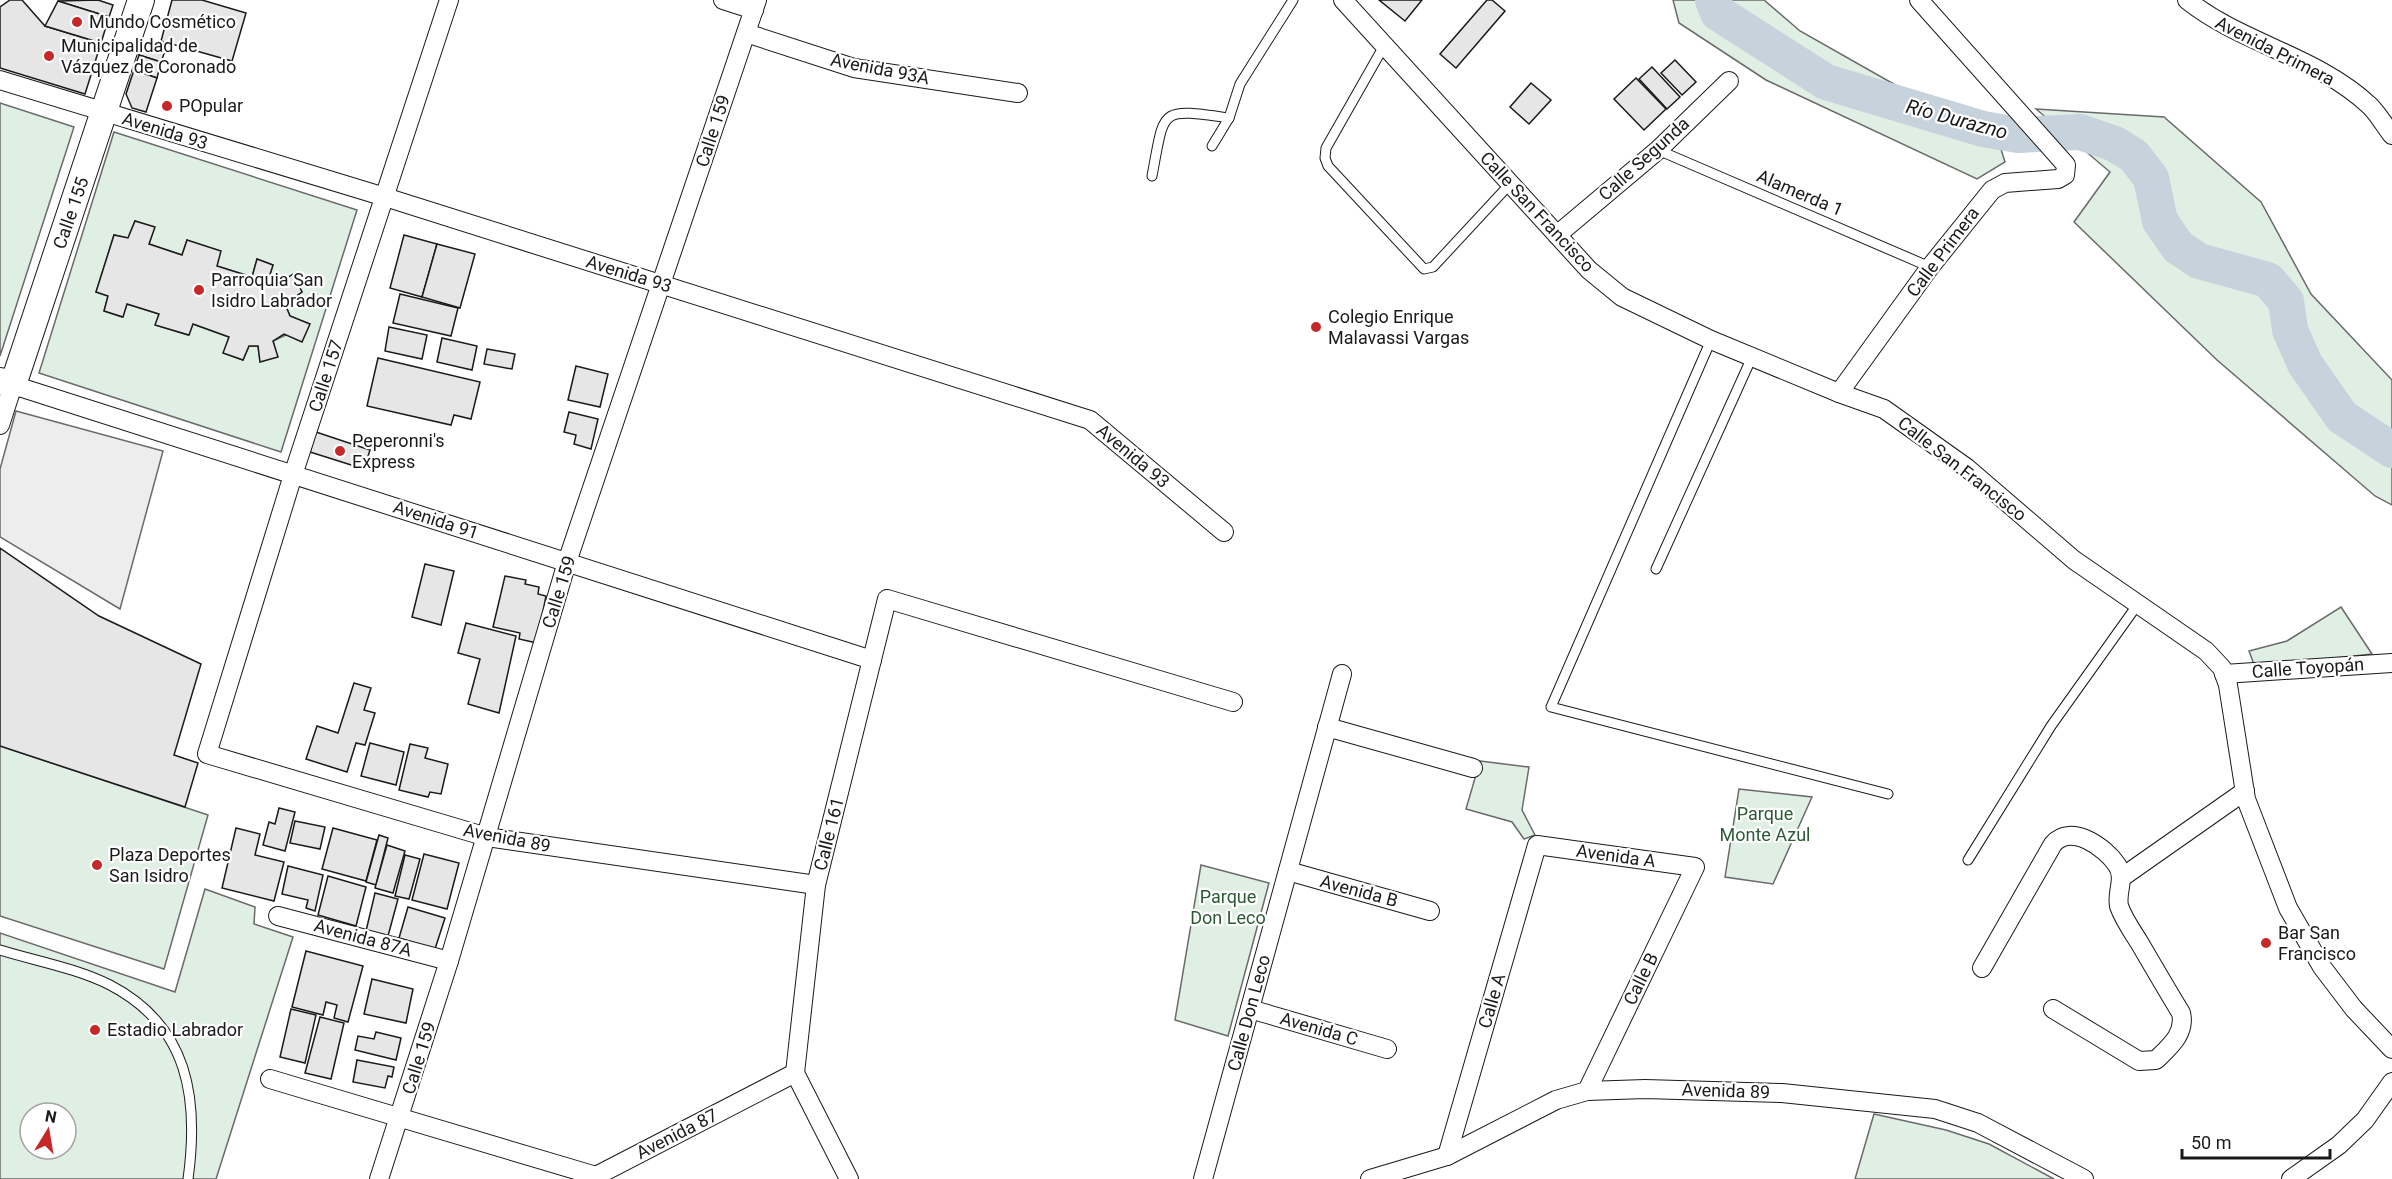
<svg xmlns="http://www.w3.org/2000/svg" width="2392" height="1179" viewBox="0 0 2392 1179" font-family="Roboto,sans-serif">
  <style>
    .green { fill: #e0efe3; stroke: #6a6a6a; stroke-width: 1.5; fill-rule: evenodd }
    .parking { fill: #ededed; stroke: #6a6a6a; stroke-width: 1.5 }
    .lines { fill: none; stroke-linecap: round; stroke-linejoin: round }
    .river { stroke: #c6d2dc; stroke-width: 36 }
    .building { fill: #e6e6e6; stroke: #1a1a1a; stroke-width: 1.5 }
    .service-casing { stroke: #1a1a1a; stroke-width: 11 }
    .minor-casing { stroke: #1a1a1a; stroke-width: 20 }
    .secondary-casing { stroke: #1a1a1a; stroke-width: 28 }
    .service { stroke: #fff; stroke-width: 9 }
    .minor { stroke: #fff; stroke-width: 18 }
    .secondary { stroke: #fff; stroke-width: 26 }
    .poi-dot { fill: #c62828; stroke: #fff; stroke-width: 2 }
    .labels { text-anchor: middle; stroke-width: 4.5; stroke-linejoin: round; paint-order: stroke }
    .poi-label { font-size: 18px; fill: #1a1a1a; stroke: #fff; text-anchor: start }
    .street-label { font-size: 18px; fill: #1a1a1a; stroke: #fff }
    .park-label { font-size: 18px; fill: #2b5a34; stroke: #fff }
    .water-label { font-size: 20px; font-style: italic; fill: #1a1a1a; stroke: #fff }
  </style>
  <rect width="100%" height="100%" fill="#fff"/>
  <!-- green -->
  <g class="green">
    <polygon points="1673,0 1764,0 1800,31 1906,91 1991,117 2005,162 1977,179 1766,80 1679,23"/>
    <polygon points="0,103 74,127 0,356"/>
    <polygon points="2036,109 2164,117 2261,202 2311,294 2392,380 2392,505 2375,496 2217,360 2074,222 2110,172"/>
    <path d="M114 132 357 210 281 452 39 373ZM135 221 154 227 149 244 182 255 187 240 217 266 252 277 257 259 273 265 267 284 274 287 293 275 302 292 285 304 290 316 309 324 273 341 277 357 260 361 258 346H249L243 360 224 353 229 337 193 324 188 335 156 325 159 314 127 304 122 317 104 311 108 296 96 292 114 235 128 238Z"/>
    <polygon points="2341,607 2372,654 2255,667 2249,651 2287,641"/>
    <polygon points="0,746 208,815 164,969 0,916"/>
    <polygon points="1480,761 1529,767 1522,810 1535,835 1524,839 1512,822 1466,809"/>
    <polygon points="1739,789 1812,797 1773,884 1725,877"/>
    <polygon points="1201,865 1269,883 1228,1036 1175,1020"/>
    <path d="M205 889 255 907 254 924 293 937 216 1179H0V933L175 992ZM30 1113H66V1149H30Z"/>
    <polygon points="1874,1114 1946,1130 1989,1144 2054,1179 1855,1179"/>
  </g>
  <!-- parking -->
  <polygon class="parking" points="16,411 163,451 120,609 0,537 0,469"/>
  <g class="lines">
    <!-- river -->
    <polyline class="river" points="1713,0 1718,13 1826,82 1983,129 2018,135 2080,132 2115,144 2134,156 2151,178 2160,221 2178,247 2199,261 2268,280 2286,301 2290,330 2305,364 2342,417 2392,450"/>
  </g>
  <!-- building -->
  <g class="building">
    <polygon points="10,0 22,0 45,26 101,43 85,94 0,68 0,7"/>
    <polygon points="98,0 113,5 109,17 58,1"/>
    <polygon points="172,0 202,0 246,13 232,61 161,41"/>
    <polygon points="1379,0 1422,0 1405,21"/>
    <polygon points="1487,0 1492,0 1505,11 1456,68 1440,54"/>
    <polygon points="58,1 109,17 101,43 45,26"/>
    <polygon points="143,43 165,51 161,62 139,55"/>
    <polygon points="139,55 161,62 157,78 134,70"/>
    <polygon points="1675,60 1696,82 1682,95 1661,73"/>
    <polygon points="1652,67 1680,97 1667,109 1639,79"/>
    <polygon points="134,70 157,78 146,112 132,108 126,94"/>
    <polygon points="1636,78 1666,109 1644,130 1614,99"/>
    <polygon points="1531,83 1551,100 1529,124 1510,107"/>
    <polygon points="135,221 155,227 149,244 182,255 187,240 221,251 217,266 252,277 257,259 273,265 267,284 274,287 293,274 302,292 285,304 290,316 310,324 302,342 284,334 273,341 278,357 260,362 258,346 249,346 243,360 223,353 229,337 193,324 189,335 155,325 159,314 127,304 123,317 104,311 108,296 96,292 114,235 128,238"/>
    <polygon points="404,235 437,244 422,297 390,288"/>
    <polygon points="437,244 475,254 460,308 422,297"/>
    <polygon points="400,294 458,308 451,336 393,323"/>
    <polygon points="389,327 427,335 422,359 385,351"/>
    <polygon points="442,338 477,346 472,370 437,362"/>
    <polygon points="487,349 515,354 512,369 484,364"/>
    <polygon points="378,358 480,382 471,419 454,415 451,425 367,406"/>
    <polygon points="576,366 608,374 600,407 568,400"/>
    <polygon points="569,412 598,419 591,449 574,444 576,435 564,432"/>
    <polygon points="316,432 370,450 364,469 310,452"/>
    <polygon points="0,548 99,616 201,664 174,755 198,763 185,807 0,746"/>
    <polygon points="425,564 454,571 441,625 412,617"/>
    <polygon points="505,576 526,580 525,584 539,587 538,594 546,596 537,643 519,639 520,633 493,627"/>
    <polygon points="466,623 516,636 499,713 468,704 480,659 458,653"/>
    <polygon points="354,683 371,688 364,710 375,713 365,745 356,743 347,772 306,759 317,726 338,733"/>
    <polygon points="370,743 404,752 396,785 361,776"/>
    <polygon points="410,744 428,748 425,758 448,764 441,794 430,792 428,797 399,790"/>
    <polygon points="279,808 295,812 285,851 263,845 269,822 275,824"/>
    <polygon points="295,821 325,827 320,849 290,843"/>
    <polygon points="236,828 260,834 255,855 284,862 274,901 222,888"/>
    <polygon points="333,828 377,840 366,881 322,869"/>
    <polygon points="379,835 388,838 376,885 366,882"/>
    <polygon points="387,845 405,851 393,893 375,888"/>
    <polygon points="424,854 459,863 447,909 412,900"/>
    <polygon points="405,855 420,859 409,899 395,896"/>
    <polygon points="288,866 323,875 315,911 306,908 308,900 282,894"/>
    <polygon points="328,876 366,887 356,926 318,915"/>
    <polygon points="375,893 398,899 388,936 366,931"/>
    <polygon points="408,907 445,918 435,949 399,938"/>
    <polygon points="306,951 363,966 348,1022 334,1018 337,1005 326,1002 323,1015 292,1007"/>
    <polygon points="372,979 413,989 406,1023 364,1014"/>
    <polygon points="291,1009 316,1015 305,1063 280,1057"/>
    <polygon points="320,1017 344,1023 331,1079 305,1073"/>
    <polygon points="376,1032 401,1038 396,1060 355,1050 358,1036 374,1039"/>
    <polygon points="357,1060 394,1067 392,1077 388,1076 385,1088 353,1082"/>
  </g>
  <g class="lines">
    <!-- service casing -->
    <g class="service-casing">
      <g id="service">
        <polyline points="1384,46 1326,148 1325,158 1328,166 1424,269 1433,267 1510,184"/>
        <polyline points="1212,146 1229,118"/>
        <polyline points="1658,150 1930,267"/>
        <path d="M1152 176C1165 108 1158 108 1229 118L1240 84 1293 0"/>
        <polyline points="1711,340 1551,707 1888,794"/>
        <polyline points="1656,569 1752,357"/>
        <polyline points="1968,860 2051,726 2138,604"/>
        <path d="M0 950C36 961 76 968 110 985 189 1026 199 1099 188 1179"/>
      </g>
    </g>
    <!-- minor casing -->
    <g class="minor-casing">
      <g id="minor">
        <polyline points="449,0 293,475 207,754 487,837 816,885"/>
        <polyline points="723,0 754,10"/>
        <polyline points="1343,0 1589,270 1622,297 1711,340 1839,393 1884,409 1967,468 2074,560 2206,651 2222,668 2228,685 2246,799 2288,908 2322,967 2354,1009 2392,1049"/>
        <path d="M2187 0C2242 44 2317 56 2370 106 2378 114 2385 126 2392 135"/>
        <polyline points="746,33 854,68 1018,93"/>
        <polyline points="0,80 385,197 1090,420 1224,532"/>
        <polyline points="1557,235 1658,150 1729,81"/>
        <polyline points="1839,393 1930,267 1992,190 2005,183 2058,179 2065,175 2066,165 1919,0"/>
        <polyline points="0,425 13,385 872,660"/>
        <polyline points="2224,674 2392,663"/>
        <polyline points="1327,727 1473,768"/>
        <polyline points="1288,871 1430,911"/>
        <polyline points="2121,878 2245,791"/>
        <polyline points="278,916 449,961"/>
        <path d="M1982 968 2053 844C2071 823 2105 847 2117 865 2126 878 2116 892 2119 906 2123 918 2132 931 2139 942 2153 966 2167 990 2181 1013 2186 1034 2169 1047 2156 1060L2139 1061 2053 1009"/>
        <polyline points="1250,1009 1387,1049"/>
        <polyline points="795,1073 816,885 887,599 1233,702"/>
        <polyline points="795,1073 849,1179"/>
        <polyline points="270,1079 596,1176 795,1073"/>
        <polyline points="1447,1156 1537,845 1695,867 1587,1091"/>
        <polyline points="379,1179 449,961 567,562 757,0"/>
        <polyline points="1203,1179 1342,674"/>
        <polyline points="1370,1179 1447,1156 1556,1100 1587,1091 1645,1089 1782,1093 1935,1109 1978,1123 2084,1179"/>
        <polyline points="2291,1179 2339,1145 2365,1120 2392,1082"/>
      </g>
    </g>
    <!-- secondary casing -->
    <g class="secondary-casing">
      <polyline id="secondary" points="0,381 13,385 141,0"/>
    </g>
    <!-- service -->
    <use href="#service" class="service"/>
    <!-- minor -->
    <use href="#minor" class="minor"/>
    <!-- secondary -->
    <use href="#secondary" class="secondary"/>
  </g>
  <!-- markers -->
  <g class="poi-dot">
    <circle cx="77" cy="22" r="6"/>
    <circle cx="49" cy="56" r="6"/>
    <circle cx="167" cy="106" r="6"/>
    <circle cx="199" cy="290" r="6"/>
    <circle cx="1316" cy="327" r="6"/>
    <circle cx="340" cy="451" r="6"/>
    <circle cx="97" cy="865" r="6"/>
    <circle cx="2266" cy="943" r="6"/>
    <circle cx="95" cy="1030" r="6"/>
  </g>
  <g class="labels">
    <!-- poi labels -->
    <g class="poi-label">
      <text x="89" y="28">Mundo Cosmético</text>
      <text x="61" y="52">Municipalidad de<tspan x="61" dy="21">Vázquez de Coronado</tspan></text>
      <text x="179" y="112">POpular</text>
      <text x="211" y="286">Parroquia San<tspan x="211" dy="21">Isidro Labrador</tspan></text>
      <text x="1328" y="323">Colegio Enrique<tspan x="1328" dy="21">Malavassi Vargas</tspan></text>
      <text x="352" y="447">Peperonni's<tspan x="352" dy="21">Express</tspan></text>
      <text x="109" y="861">Plaza Deportes<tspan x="109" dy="21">San Isidro</tspan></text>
      <text x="2278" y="939">Bar San<tspan x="2278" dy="21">Francisco</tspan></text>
      <text x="107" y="1036">Estadio Labrador</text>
    </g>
    <!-- street labels -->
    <g class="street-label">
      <text transform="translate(2275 51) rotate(27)" y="6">Avenida Primera</text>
      <text transform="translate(880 69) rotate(11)" y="6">Avenida 93A</text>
      <text transform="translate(165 131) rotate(17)" y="6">Avenida 93</text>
      <text transform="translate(713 131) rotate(-72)" y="6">Calle 159</text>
      <text transform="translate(1644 159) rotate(-42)" y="6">Calle Segunda</text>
      <text transform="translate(1800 193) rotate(23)" y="6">Alamerda 1</text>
      <text transform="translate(1537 212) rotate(47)" y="6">Calle San Francisco</text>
      <text transform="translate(71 213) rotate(-71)" y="6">Calle 155</text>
      <text transform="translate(1943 252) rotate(-53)" y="6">Calle Primera</text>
      <text transform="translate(629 274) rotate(17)" y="6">Avenida 93</text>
      <text transform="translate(326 376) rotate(-72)" y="6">Calle 157</text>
      <text transform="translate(1133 456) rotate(40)" y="6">Avenida 93</text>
      <text transform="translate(1962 469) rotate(38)" y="6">Calle San Francisco</text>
      <text transform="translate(436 520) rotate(18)" y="6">Avenida 91</text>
      <text transform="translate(559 592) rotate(-73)" y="6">Calle 159</text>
      <text transform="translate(2308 668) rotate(-4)" y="6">Calle Toyopán</text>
      <text transform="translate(829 834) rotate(-76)" y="6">Calle 161</text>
      <text transform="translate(507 838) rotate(11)" y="6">Avenida 89</text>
      <text transform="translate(1616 856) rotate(8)" y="6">Avenida A</text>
      <text transform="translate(1359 891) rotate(15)" y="6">Avenida B</text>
      <text transform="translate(363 938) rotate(15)" y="6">Avenida 87A</text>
      <text transform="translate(1641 979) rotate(-64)" y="6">Calle B</text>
      <text transform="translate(1492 1001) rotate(-74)" y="6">Calle A</text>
      <text transform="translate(1249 1013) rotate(-75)" y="6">Calle Don Leco</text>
      <text transform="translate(1319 1029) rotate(16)" y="6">Avenida C</text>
      <text transform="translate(419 1058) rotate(-73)" y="6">Calle 159</text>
      <text transform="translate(1726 1091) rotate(2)" y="6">Avenida 89</text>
      <text transform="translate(677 1134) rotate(-27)" y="6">Avenida 87</text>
    </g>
    <!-- park labels -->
    <g class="park-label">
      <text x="1765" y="820">Parque<tspan x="1765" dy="21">Monte Azul</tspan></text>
      <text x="1228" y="903">Parque<tspan x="1228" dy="21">Don Leco</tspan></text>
    </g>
    <!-- water labels -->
    <g class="water-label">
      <text transform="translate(1957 119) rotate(15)" y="7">Río Durazno</text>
    </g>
  </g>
  <!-- north arrow -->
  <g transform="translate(48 1131) rotate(11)"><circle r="28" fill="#ffffff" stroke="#a3a3a3" stroke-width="1.5"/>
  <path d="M0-4.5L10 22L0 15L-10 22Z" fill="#c62828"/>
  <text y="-9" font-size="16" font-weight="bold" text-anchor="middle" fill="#1a1a1a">N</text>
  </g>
  <!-- scale -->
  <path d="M2182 1149v9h148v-9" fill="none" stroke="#1a1a1a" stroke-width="3"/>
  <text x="2191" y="1149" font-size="18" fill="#1a1a1a" stroke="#ffffff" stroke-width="4.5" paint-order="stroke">50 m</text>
</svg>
